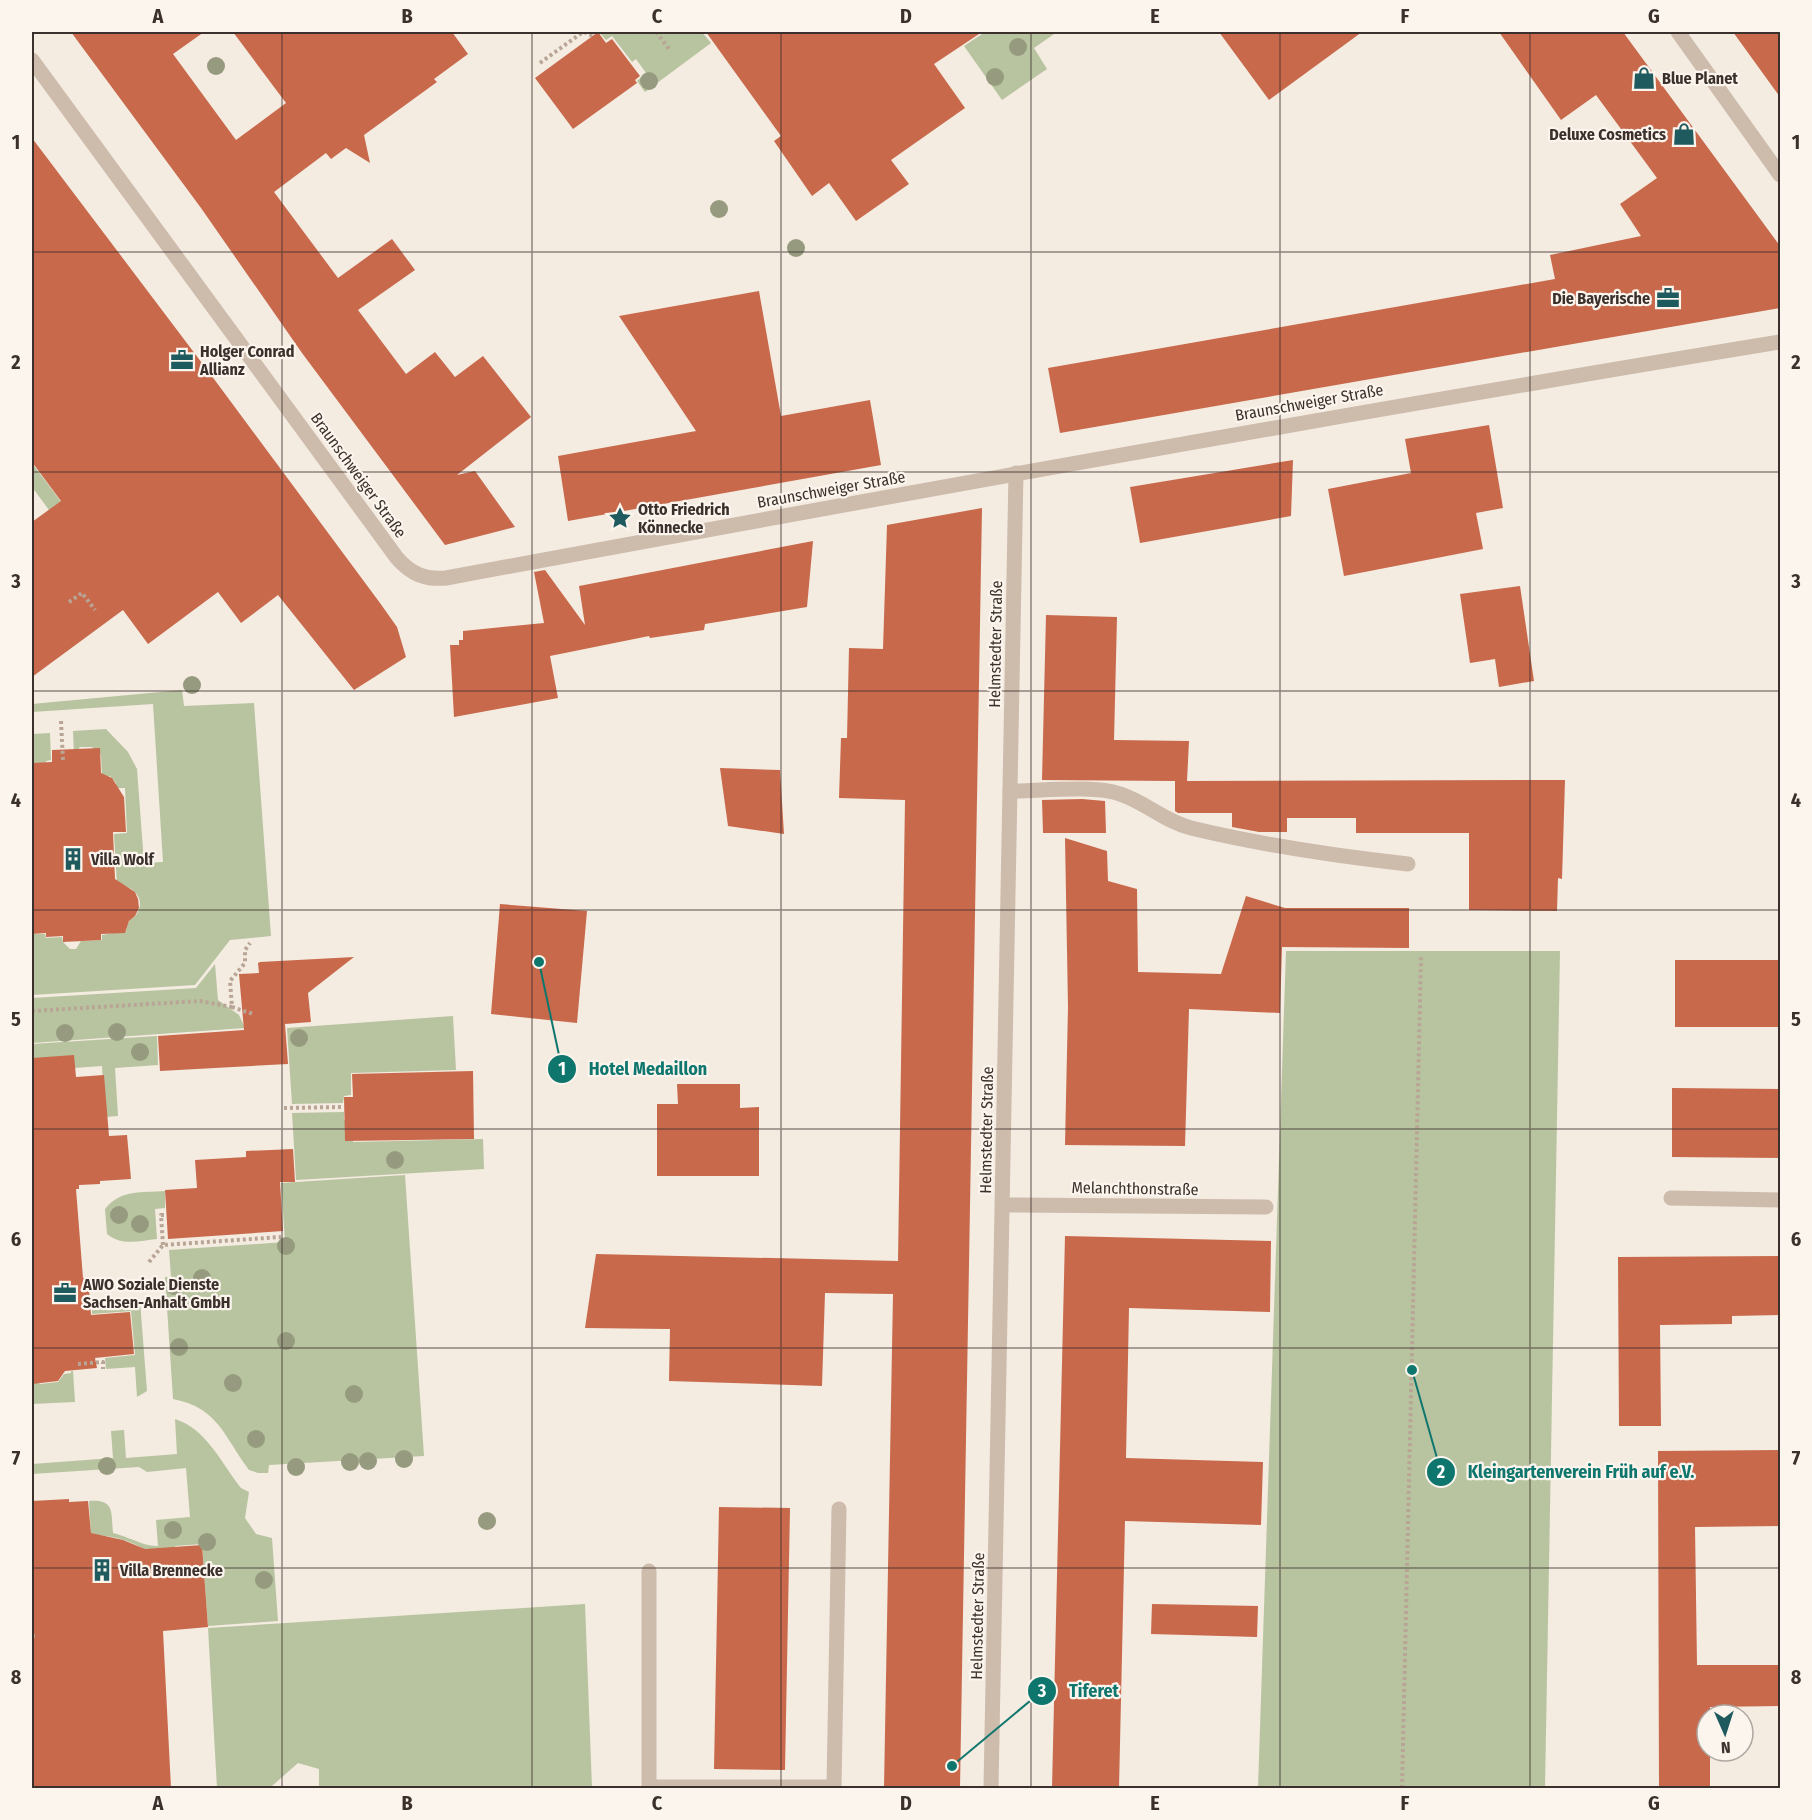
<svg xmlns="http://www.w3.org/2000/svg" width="1812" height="1820" viewBox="0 0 1812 1820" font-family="'Fira Sans Condensed',sans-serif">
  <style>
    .green { fill: #b8c4a0 }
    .building { fill: #c8694b }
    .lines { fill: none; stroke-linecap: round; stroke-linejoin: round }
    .path { stroke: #b9a596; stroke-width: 4; stroke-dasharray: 3 3; stroke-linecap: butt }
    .lane { stroke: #cdbbac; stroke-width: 15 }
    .street { stroke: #cdbbac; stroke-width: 15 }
    .tree { fill: #969b7f }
    .grid { fill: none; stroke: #3b302b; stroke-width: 1.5; stroke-opacity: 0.55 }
    .labels { text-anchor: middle; stroke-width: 4.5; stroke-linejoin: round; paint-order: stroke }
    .poi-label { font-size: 16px; font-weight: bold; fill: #3b302b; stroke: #fbf5ee; text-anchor: start }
    .street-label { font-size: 16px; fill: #3b302b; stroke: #fbf5ee }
    .leader { fill: none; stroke: #0f766e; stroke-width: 2 }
    .callout-dot { fill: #0f766e; stroke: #fbf5ee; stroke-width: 2 }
    .mark-label { font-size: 18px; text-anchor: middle; font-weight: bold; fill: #fff }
    .callout-label { font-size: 18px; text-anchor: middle; font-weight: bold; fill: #0f766e; stroke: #fbf5ee; stroke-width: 4.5; stroke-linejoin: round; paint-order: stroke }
    .neatline { fill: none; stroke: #3b302b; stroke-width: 2 }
    .grid-label { font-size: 20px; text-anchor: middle; font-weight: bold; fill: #3b302b }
  </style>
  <rect width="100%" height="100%" fill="#f4ebe1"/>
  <!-- green -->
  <g class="green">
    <polygon points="599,32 702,32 711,43 645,92 637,81 646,73 636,59 632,62 612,36 606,40"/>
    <polygon points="985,32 1057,32 1034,48 1047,69 1002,100 964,46"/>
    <polygon points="32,463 95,547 83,556 32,487"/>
    <path d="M182 690 184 706 254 703 271 936 230 940 195 985 32 995V934H45L46 938 62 937 63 942 70 949H76L81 941 102 940V935L126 931C127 928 127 925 129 922 130 919 134 918 136 915 147 900 134 885 117 885L114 834 127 833 125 788H115L116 783 110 776 102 777 101 755 92 747H80L74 754 73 731 106 729 128 752 137 769 144 863 163 862 153 704 32 712V704Z"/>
    <polygon points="50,733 51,760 46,761 46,767 34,765 32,767 32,734"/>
    <polygon points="1286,951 1560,951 1545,1788 1258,1788"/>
    <polygon points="215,964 218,1000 239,1015 245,1028 32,1043 32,998 196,988"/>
    <polygon points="453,1016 456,1070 351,1073 351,1095 344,1096 343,1103 292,1104 287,1028"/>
    <polygon points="157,1036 158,1065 115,1068 118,1116 105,1117 102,1066 74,1068 73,1056 32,1059 32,1044"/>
    <polygon points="344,1112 344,1120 353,1120 353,1142 483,1139 484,1169 296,1180 292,1113"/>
    <path d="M405 1175 424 1456 269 1465 268 1473H258L249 1470C224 1437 219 1408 173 1399L165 1277H171L169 1250 285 1242 281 1183Z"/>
    <path d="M165 1191V1208L155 1209 157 1239C140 1241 121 1246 107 1234L105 1209C121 1189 141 1193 165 1191Z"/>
    <polygon points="130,1298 140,1301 147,1391 137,1397 135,1367 106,1369 105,1358 135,1355 131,1311 92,1314 92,1301"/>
    <polygon points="71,1371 73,1371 75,1402 32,1404 32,1376 40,1384 58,1382 64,1374 71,1373"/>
    <path d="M175 1419C207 1429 221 1463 241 1488L249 1492 245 1518 256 1534 272 1538 278 1621 208 1626 202 1544 175 1546 177 1575C153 1551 127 1535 91 1535L89 1501C115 1499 111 1512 113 1533 127 1536 145 1547 158 1546L156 1520 190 1517 186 1468 147 1472 139 1467 32 1474V1464L113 1458 111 1431 124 1430 126 1458 177 1454Z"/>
    <polygon points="585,1604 592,1788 319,1788 319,1769 298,1763 272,1786 271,1788 217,1788 208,1628"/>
  </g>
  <!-- building -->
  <g class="building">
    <polygon points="71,32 204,32 173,54 236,140 286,103 233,32 452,32 468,54 434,79 437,82 364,135 370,163 346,148 331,159 326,153 274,192 338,278 392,239 415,270 358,310 406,374 435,352 455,377 483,356 531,417 457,475 475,471 515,527 445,545 302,353 201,208"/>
    <polygon points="598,32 606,43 612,39 640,76 635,80 637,83 573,129 535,78"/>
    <polygon points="706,32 982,32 934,64 965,108 891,160 909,184 856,221 829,183 812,196 774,141 781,136"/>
    <polygon points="1219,32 1362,32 1269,100"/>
    <polygon points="1499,32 1623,32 1780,246 1780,308 1060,433 1048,368 1555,279 1550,255 1641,236 1620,204 1657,178 1596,95 1561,120"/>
    <polygon points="1733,32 1780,32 1780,97"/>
    <polygon points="32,138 214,379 380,603 397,627 406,657 354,690 278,595 241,623 218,592 148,644 123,610 32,677 32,522 61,501 32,462"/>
    <polygon points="759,291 781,416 870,400 881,465 568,521 558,456 696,431 619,316"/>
    <polygon points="1489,425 1503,508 1476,513 1483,549 1344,576 1328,489 1411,473 1405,439"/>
    <polygon points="1293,460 1291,516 1140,543 1130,487"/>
    <polygon points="982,508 960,1788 884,1788 893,1294 825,1293 822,1386 669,1381 670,1329 585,1328 596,1254 898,1261 905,800 839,798 841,738 847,738 849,648 883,649 887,525"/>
    <polygon points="813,541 807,607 705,624 704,630 650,638 649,636 550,656 558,698 454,717 450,645 459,645 459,640 463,640 463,631 544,623 534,572 545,570 585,625 579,586"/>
    <polygon points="1520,586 1534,681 1499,687 1495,659 1470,663 1460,594"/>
    <polygon points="1046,615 1117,617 1114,740 1189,741 1187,781 1565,780 1562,879 1558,878 1557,911 1469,910 1469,833 1356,833 1356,818 1287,818 1287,832 1259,832 1232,827 1232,813 1178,813 1175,811 1175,781 1042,780"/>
    <polygon points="100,748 101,773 112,778 124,797 126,832 113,832 115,879 135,892 138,899 139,908 135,916 129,921 125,933 101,934 101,940 63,942 63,936 46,937 46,933 32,934 32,763 52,762 52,750"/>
    <polygon points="720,768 780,770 784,834 728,826"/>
    <polygon points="1082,799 1105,801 1106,833 1043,833 1042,800"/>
    <polygon points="1065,838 1107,851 1108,881 1137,889 1138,972 1221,974 1246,896 1285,908 1409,908 1409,948 1282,947 1280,1013 1189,1009 1185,1146 1065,1145 1068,1007"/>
    <polygon points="500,904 587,911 577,1023 491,1014"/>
    <polygon points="354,957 308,993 311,1022 285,1024 288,1064 160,1071 158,1036 244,1030 239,974 259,973 258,963 260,962"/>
    <rect x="1675" y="960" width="105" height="67"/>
    <polygon points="74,1055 76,1077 104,1075 109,1136 127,1135 131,1179 100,1181 100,1184 79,1185 79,1189 76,1189 83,1278 88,1277 91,1315 130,1312 134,1354 95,1358 97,1368 65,1371 58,1381 32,1384 32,1058"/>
    <polygon points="473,1071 474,1139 345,1141 344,1097 353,1097 352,1074"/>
    <polygon points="677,1084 740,1084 740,1108 759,1107 759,1176 657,1176 657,1104 678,1104"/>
    <polygon points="1672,1088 1780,1089 1780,1158 1672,1157"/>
    <polygon points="293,1149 295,1182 280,1182 283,1231 168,1239 165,1190 197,1188 195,1160 246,1157 246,1151"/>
    <polygon points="1065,1236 1271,1241 1270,1312 1129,1308 1126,1458 1263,1462 1261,1525 1125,1521 1119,1788 1052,1788"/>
    <polygon points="1780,1256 1780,1315 1732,1316 1732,1324 1660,1325 1661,1426 1619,1426 1618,1257"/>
    <polygon points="1780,1450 1780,1526 1695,1527 1697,1665 1780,1665 1780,1706 1710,1707 1710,1715 1707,1715 1707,1751 1710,1751 1710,1788 1659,1788 1658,1451"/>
    <polygon points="69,1499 69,1502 88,1501 91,1533 123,1540 145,1549 202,1545 208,1627 163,1631 171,1788 32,1788 32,1501"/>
    <polygon points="719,1507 790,1508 785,1770 714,1769"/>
    <polygon points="1152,1604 1258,1606 1257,1637 1151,1634"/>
  </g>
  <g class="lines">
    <!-- path -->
    <g class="path">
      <polyline points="584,32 593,36"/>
      <polyline points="656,32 669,49"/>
      <polyline points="540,63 583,32"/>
      <polyline points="69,602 82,593 95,610"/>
      <polyline points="61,721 63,761"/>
      <polyline points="232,1007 253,1014"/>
      <polyline points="32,1011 200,1001 232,1007 230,981 245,963 245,950 250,943"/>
      <polyline points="284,1108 341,1107"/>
      <polyline points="163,1245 161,1215 165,1215"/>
      <polyline points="149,1262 163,1245 281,1237"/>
      <polyline points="78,1364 103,1362 103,1369"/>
      <polyline points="32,1636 38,1635"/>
      <polyline points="1402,1788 1421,957"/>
    </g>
    <!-- lane -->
    <g class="lane">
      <path d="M1010 791C1039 791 1095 785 1120 794 1145 802 1164 821 1191 828 1262 845 1335 856 1408 864"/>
      <polyline points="649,1571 649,1787 834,1787 839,1509"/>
    </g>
    <!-- street -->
    <g class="street">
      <polyline points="1678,32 1780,175"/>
      <path d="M32 60 397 558C411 574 425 580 446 578 890 496 1335 415 1780 342"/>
      <polyline points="1671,1198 1780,1200"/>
      <polyline points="1003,1205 1266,1207"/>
      <polyline points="991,1788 1016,473"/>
    </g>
  </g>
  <!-- trees -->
  <g class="tree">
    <circle cx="1018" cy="47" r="9"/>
    <circle cx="216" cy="66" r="9"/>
    <circle cx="995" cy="77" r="9"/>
    <circle cx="649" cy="81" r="9"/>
    <circle cx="719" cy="209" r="9"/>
    <circle cx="796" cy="248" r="9"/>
    <circle cx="192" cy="685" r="9"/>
    <circle cx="117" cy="1032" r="9"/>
    <circle cx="65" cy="1033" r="9"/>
    <circle cx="299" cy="1038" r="9"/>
    <circle cx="140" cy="1052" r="9"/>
    <circle cx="395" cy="1160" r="9"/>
    <circle cx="119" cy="1215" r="9"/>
    <circle cx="140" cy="1224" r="9"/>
    <circle cx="286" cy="1246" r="9"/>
    <circle cx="202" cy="1278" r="9"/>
    <circle cx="174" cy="1286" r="9"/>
    <circle cx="286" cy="1341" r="9"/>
    <circle cx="179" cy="1347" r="9"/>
    <circle cx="233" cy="1383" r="9"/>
    <circle cx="354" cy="1394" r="9"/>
    <circle cx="256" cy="1439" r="9"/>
    <circle cx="404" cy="1459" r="9"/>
    <circle cx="368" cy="1461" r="9"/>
    <circle cx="350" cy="1462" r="9"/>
    <circle cx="107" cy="1466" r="9"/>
    <circle cx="296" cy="1467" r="9"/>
    <circle cx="487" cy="1521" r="9"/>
    <circle cx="173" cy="1530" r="9"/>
    <circle cx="207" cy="1542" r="9"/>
    <circle cx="264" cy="1580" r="9"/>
  </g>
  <!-- grid -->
  <path class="grid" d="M282 32V1788M532 32V1788M781 32V1788M1031 32V1788M1280 32V1788M1530 32V1788M32 252H1780M32 472H1780M32 691H1780M32 910H1780M32 1129H1780M32 1348H1780M32 1568H1780"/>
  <!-- icons -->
  <defs>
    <g id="shop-bare" transform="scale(1.8)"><path d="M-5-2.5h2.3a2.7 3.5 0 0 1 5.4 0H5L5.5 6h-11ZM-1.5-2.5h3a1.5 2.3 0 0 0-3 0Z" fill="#1f5a5e" stroke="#fbf5ee" stroke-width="2.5" paint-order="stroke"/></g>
    <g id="office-bare" transform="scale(1.8)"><path d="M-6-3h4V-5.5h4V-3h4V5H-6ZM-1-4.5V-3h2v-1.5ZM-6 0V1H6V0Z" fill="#1f5a5e" stroke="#fbf5ee" stroke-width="2.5" paint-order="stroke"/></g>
    <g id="sight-bare" transform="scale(1.8)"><path d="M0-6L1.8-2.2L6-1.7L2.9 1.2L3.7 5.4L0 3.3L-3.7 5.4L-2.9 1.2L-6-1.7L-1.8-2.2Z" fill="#1f5a5e" stroke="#fbf5ee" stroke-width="2.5" paint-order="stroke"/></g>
    <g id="building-bare" transform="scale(1.8)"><path d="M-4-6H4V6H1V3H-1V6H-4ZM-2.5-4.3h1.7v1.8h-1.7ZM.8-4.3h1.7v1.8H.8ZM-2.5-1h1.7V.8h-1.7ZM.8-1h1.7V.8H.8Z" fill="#1f5a5e" stroke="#fbf5ee" stroke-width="2.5" paint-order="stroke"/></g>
  </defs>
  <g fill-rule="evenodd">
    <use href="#shop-bare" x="1644" y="78"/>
    <use href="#shop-bare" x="1684" y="134"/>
    <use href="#office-bare" x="1668" y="298"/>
    <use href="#office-bare" x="182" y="360"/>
    <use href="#sight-bare" x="620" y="518"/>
    <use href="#building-bare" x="73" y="859"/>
    <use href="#office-bare" x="65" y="1293"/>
    <use href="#building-bare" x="102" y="1570"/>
  </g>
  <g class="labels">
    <!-- poi labels -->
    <g class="poi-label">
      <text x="1662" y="84">Blue Planet</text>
      <text x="1666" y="140" text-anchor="end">Deluxe Cosmetics</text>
      <text x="1650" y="304" text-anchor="end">Die Bayerische</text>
      <text x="200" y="357">Holger Conrad<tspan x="200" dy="18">Allianz</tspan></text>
      <text x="638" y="515">Otto Friedrich<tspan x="638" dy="18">Könnecke</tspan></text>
      <text x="91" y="865">Villa Wolf</text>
      <text x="83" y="1290">AWO Soziale Dienste<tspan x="83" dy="18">Sachsen-Anhalt GmbH</tspan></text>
      <text x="120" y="1576">Villa Brennecke</text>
    </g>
    <!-- street labels -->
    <g class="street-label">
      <text transform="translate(1309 402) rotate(-10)" y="6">Braunschweiger Straße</text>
      <text transform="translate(359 475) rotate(54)" y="6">Braunschweiger Straße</text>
      <text transform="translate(831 489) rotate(-10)" y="6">Braunschweiger Straße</text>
      <text transform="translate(995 644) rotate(-89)" y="6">Helmstedter Straße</text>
      <text transform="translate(986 1130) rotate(-89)" y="6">Helmstedter Straße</text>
      <text transform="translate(1135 1188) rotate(1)" y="6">Melanchthonstraße</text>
      <text transform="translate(977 1616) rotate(-89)" y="6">Helmstedter Straße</text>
    </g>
  </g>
  <!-- callouts -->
  <path class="leader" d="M539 962L562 1069M1412 1370L1441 1472M952 1766L1042 1691"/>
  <g class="callout-dot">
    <circle cx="539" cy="962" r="6"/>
    <circle cx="1412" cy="1370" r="6"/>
    <circle cx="952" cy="1766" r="6"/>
    <circle cx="562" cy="1069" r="15"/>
    <circle cx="1441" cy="1472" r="15"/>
    <circle cx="1042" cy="1691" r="15"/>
  </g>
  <g class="mark-label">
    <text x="562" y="1075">1</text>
    <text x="1441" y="1478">2</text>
    <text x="1042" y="1697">3</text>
  </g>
  <g class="callout-label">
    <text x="648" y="1075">Hotel Medaillon</text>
    <text x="1581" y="1478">Kleingartenverein Früh auf e.V.</text>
    <text x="1094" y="1697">Tiferet</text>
  </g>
  <!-- border -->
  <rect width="1812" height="1820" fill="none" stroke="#fbf5ee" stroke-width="66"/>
  <!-- north arrow -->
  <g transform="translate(1725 1733) rotate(177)"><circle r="28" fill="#fbf5ee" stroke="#aea6a0" stroke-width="1.5"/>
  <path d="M0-4.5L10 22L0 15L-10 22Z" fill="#1f5a5e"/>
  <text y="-9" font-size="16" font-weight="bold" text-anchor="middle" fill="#3b302b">N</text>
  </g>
  <rect x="33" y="33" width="1746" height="1754" class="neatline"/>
  <g class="grid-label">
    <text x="158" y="23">A</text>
    <text x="407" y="23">B</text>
    <text x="657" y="23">C</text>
    <text x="906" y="23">D</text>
    <text x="1155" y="23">E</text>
    <text x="1405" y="23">F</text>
    <text x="1654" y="23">G</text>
    <text x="16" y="149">1</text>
    <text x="1796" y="149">1</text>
    <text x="16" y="369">2</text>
    <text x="1796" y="369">2</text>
    <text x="16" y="588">3</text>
    <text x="1796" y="588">3</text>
    <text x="16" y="807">4</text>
    <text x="1796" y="807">4</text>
    <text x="16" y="1026">5</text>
    <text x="1796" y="1026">5</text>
    <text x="16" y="1246">6</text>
    <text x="1796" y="1246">6</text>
    <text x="16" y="1465">7</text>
    <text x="1796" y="1465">7</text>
    <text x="16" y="1684">8</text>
    <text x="1796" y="1684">8</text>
    <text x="158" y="1810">A</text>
    <text x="407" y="1810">B</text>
    <text x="657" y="1810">C</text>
    <text x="906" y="1810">D</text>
    <text x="1155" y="1810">E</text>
    <text x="1405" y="1810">F</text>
    <text x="1654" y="1810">G</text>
  </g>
</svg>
